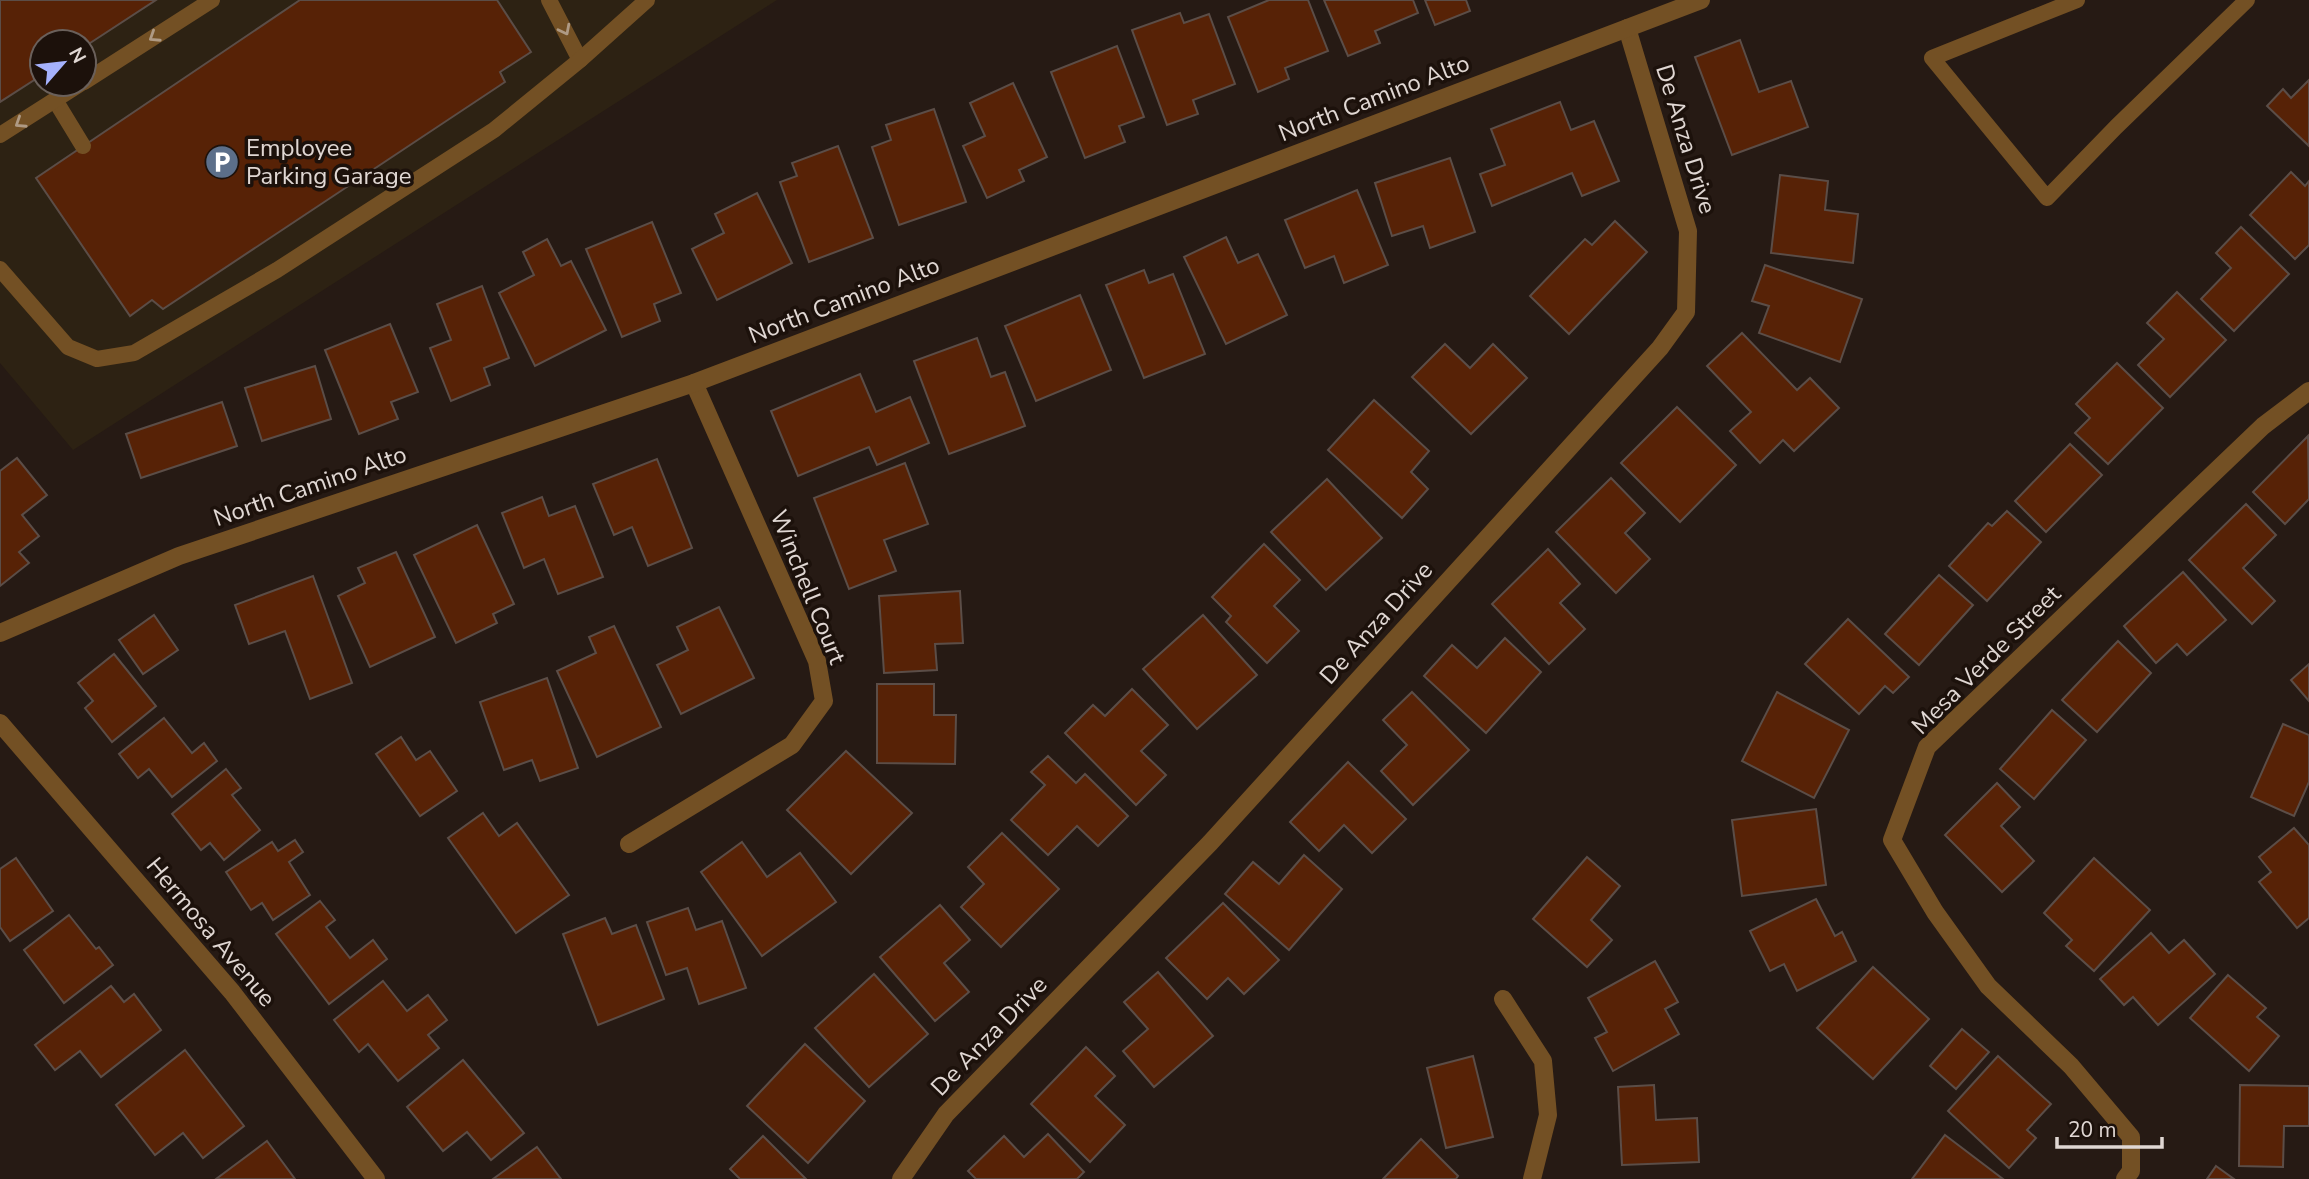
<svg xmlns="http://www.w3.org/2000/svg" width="2309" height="1179" viewBox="0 0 2309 1179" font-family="'Nunito Sans',sans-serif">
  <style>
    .medical { fill: #2d2213; fill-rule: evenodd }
    .building { fill: #572206; stroke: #5b4d47; stroke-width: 2 }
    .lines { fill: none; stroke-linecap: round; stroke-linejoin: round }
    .service { stroke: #735024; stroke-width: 16 }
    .minor { stroke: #735024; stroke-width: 18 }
    .tertiary { stroke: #735024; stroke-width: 18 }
    .oneway { stroke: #af9a84 }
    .labels { text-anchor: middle; stroke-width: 7; stroke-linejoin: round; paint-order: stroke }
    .street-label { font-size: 24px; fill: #e0d7d3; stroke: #1c110b }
    .poi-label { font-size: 24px; fill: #e0d7d3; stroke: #1c110b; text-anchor: start }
  </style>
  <rect width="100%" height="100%" fill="#261a14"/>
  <!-- medical -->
  <path class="medical" d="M0 0H777L73 450 0 363ZM42 42H84V84H42Z"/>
  <!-- building -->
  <g class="building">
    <polygon points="0,0 156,0 84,47 84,42 42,42 42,75 0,102"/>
    <polygon points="300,0 497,0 531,52 500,72 505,82 163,309 152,300 130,316 36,178"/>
    <polygon points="1269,0 1308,0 1328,51 1285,68 1289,79 1258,92 1228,17"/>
    <polygon points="1324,0 1413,0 1418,13 1375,31 1380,43 1348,56"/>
    <polygon points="1425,0 1466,0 1470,11 1435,25"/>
    <polygon points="1180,13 1184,23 1209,14 1235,84 1193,100 1198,114 1167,125 1132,30"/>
    <polygon points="1740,40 1759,92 1791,81 1808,127 1732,155 1695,57"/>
    <polygon points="1117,46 1144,117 1119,126 1125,142 1085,158 1051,72"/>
    <polygon points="2309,80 2309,146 2267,106 2283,89 2291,98"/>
    <polygon points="1013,83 1047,157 1019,170 1024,181 987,198 963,146 985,136 970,103"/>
    <polygon points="1560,102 1571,130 1594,121 1619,181 1582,196 1572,173 1492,206 1480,174 1505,165 1491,129"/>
    <polygon points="934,109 966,202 899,225 872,147 891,140 886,125"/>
    <polygon points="838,146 873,238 809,262 780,182 797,176 792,163"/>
    <polygon points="1450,158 1475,232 1430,248 1423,226 1392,236 1375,183"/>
    <polygon points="2291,172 2305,186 2309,181 2309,245 2295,259 2250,215"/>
    <polygon points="1780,175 1828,181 1825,210 1858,214 1853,263 1771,253"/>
    <polygon points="1357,190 1388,265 1344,283 1334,256 1305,268 1285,220"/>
    <polygon points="757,193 792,263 717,300 692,249 724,233 715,214"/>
    <polygon points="1615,221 1647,252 1569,334 1530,296 1585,239 1592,245"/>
    <polygon points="652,222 681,293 654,304 660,321 622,337 586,249"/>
    <polygon points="2241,227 2289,274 2234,331 2201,299 2231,268 2216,253"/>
    <polygon points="1226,237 1238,263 1258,254 1287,315 1226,344 1184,257"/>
    <polygon points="547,239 561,266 571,261 606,330 535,366 499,293 534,275 523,252"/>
    <polygon points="1765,265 1862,299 1840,362 1759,333 1769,306 1752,301"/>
    <polygon points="1144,270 1149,283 1173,274 1205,354 1144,378 1106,285"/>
    <polygon points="482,286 509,358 484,368 490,385 451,401 430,348 451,340 437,304"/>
    <polygon points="2177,292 2226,340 2170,397 2138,365 2164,339 2147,323"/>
    <polygon points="1080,295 1111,370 1036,401 1005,326"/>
    <polygon points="390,324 418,392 391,402 398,419 359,434 325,350"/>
    <polygon points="1742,333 1797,390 1810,378 1839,408 1794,451 1783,440 1760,463 1730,431 1751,412 1707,366"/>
    <polygon points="977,338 991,377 1005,372 1025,426 949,454 914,361"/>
    <polygon points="1445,344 1470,368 1493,344 1527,378 1471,434 1412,377"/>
    <polygon points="2117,363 2163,408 2108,464 2075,433 2090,418 2076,404"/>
    <polygon points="315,366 331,419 262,441 245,388"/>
    <polygon points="860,374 876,412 910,397 929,443 877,465 869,447 798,476 771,411"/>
    <polygon points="1374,400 1429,451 1411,472 1428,489 1402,518 1328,450"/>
    <polygon points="222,402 237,446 141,478 126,434"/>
    <polygon points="1677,407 1736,465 1680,522 1621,463"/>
    <polygon points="2308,436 2309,499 2285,524 2253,492"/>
    <polygon points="2070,444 2102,475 2046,532 2015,501"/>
    <polygon points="17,458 47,495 22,515 39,536 19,552 29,563 0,586 0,471"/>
    <polygon points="657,459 692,548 648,566 632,527 614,535 593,484"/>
    <polygon points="905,463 928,524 884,540 896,571 849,589 814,498"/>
    <polygon points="1611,478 1645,513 1625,533 1650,559 1616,593 1556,532"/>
    <polygon points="1327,479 1382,538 1326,590 1271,532"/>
    <polygon points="542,497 549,516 575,506 603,577 558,594 544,559 524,568 502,513"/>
    <polygon points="2246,504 2276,535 2243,568 2275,601 2252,624 2189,560"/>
    <polygon points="2007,511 2041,542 1987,601 1949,566 1988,523 1992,526"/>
    <polygon points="477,525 514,604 493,614 497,623 456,643 414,555"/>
    <polygon points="1264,544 1300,580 1274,606 1299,631 1267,663 1226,622 1231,616 1212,597"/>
    <polygon points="1548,549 1580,584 1560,603 1585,629 1549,664 1492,604"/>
    <polygon points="396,552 435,637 370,667 338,596 365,583 358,568"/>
    <polygon points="2183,572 2226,620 2187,655 2177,644 2156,663 2124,626"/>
    <polygon points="1939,575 1973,605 1919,665 1885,634"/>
    <polygon points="313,576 352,683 310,699 285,631 249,644 235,605"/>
    <polygon points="960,591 963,643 935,644 937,670 884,673 879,596"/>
    <polygon points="719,607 754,678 681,714 657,665 688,650 677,627"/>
    <polygon points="154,615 178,650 143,674 119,640"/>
    <polygon points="1203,615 1257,675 1197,729 1143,669"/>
    <polygon points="1848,619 1909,677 1893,693 1885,686 1859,714 1805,664"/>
    <polygon points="614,626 661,727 597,757 557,671 596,653 589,637"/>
    <polygon points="1505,638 1541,672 1486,733 1424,676 1452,645 1477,668"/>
    <polygon points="2118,641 2151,673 2097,732 2062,700"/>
    <polygon points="114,654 156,706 112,742 85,708 93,701 78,683"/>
    <polygon points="2309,664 2309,701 2291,680"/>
    <polygon points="547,678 578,768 540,781 532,760 504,770 480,702"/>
    <polygon points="877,684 934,684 934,715 956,715 955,764 877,763"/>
    <polygon points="1132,689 1168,725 1141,751 1166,775 1136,805 1065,733 1093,705 1105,716"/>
    <polygon points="1412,692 1469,750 1413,805 1381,771 1407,745 1383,720"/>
    <polygon points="1777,692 1849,730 1814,798 1742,761"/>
    <polygon points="2052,710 2086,740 2034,799 2000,769"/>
    <polygon points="164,718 192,753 204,743 217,761 172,797 149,769 138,778 119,754"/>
    <polygon points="2283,724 2309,735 2309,782 2294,816 2251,797"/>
    <polygon points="401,737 416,760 430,751 457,791 420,816 376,754"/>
    <polygon points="846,751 912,813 851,874 787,810"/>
    <polygon points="1048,756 1076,783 1085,774 1128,816 1098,846 1077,826 1048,855 1011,820 1045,785 1031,772"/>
    <polygon points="1348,762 1406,819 1372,853 1344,825 1319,851 1290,822"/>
    <polygon points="226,769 241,788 232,795 260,830 224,860 210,843 201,850 172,814"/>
    <polygon points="1997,783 2020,807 2001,826 2034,861 2002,892 1945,835"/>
    <polygon points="1816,809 1826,885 1742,896 1732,820"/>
    <polygon points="483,813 499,836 517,823 569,895 516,933 448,838"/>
    <polygon points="2294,828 2309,845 2309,918 2297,928 2259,882 2271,872 2259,857"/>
    <polygon points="1002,833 1059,889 1001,947 961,907 984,884 968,867"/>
    <polygon points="295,840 303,852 289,862 310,895 273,920 262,903 251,910 226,872 272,842 278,851"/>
    <polygon points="742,842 767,877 800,853 836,902 762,956 701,872"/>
    <polygon points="1304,855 1342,889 1289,950 1225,894 1253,862 1279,884"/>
    <polygon points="1587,857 1620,886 1591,920 1612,940 1587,967 1533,919"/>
    <polygon points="16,858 53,911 10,941 0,927 0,869"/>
    <polygon points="2094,858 2150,910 2094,971 2066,946 2072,940 2044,913"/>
    <polygon points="1816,899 1835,936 1842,932 1856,961 1797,991 1784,964 1770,971 1750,931"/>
    <polygon points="320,901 335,920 326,927 350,958 373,940 387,959 329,1004 276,934"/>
    <polygon points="1223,903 1279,960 1244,994 1228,978 1207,999 1166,958"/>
    <polygon points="940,905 970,940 944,963 969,992 935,1021 880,957"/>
    <polygon points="688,908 696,930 722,921 746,988 699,1004 687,968 666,975 647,922"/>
    <polygon points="69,915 96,949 99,947 113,965 64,1003 24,950"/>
    <polygon points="605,918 612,934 636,925 664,999 598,1025 563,934"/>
    <polygon points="2151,933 2169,953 2184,940 2215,974 2158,1025 2133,997 2124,1005 2100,979"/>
    <polygon points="1655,961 1678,1002 1665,1009 1679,1034 1613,1071 1595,1038 1607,1032 1588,998"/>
    <polygon points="1873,967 1929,1019 1873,1079 1817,1028"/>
    <polygon points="1158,972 1213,1036 1154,1087 1123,1051 1148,1029 1124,1002"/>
    <polygon points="874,974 928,1034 869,1087 815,1028"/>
    <polygon points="2228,975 2266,1008 2257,1017 2279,1036 2249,1071 2190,1018"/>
    <polygon points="383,981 407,1011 428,995 447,1020 428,1035 439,1048 398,1081 368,1044 359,1052 334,1020"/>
    <polygon points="111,986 124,1002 134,994 161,1030 101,1077 80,1051 55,1070 35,1045"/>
    <polygon points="1962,1029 1989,1052 1956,1089 1930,1066"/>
    <polygon points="805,1044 865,1101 808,1163 747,1106"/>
    <polygon points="1086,1047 1115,1076 1095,1096 1125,1125 1090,1162 1031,1104"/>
    <polygon points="185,1050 244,1126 203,1158 183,1133 155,1155 116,1105"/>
    <polygon points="1473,1056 1493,1137 1446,1148 1427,1068"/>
    <polygon points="1998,1056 2051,1104 2027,1130 2036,1138 2009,1168 1948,1111"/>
    <polygon points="463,1060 524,1133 491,1160 467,1132 443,1151 407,1107"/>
    <polygon points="1654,1085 1656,1120 1697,1118 1699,1162 1622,1165 1618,1087"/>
    <polygon points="2240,1085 2309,1086 2309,1126 2284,1126 2283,1167 2239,1166"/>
    <polygon points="1048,1134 1084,1172 1077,1179 976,1179 968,1171 1004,1136 1024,1157"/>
    <polygon points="1945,1135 2003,1179 1912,1179"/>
    <polygon points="763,1136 806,1179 740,1179 730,1169"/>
    <polygon points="1421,1139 1458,1176 1456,1179 1383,1179"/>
    <polygon points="267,1141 295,1179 216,1179"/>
    <polygon points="537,1147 561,1179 493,1179"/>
    <polygon points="2216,1166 2234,1179 2207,1179"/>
  </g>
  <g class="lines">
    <!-- service -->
    <g class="service">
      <polyline points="549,0 580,60"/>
      <polyline points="2077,0 1932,58 2047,198 2116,127 2247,0"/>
      <polyline points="84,82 212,0"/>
      <polyline points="55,100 83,146"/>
      <polyline points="0,135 80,84"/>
      <polyline points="0,269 68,347 97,359 134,353 277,270 494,130 580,60 647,0"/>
    </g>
    <!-- minor -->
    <g class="minor">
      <polyline points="0,723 232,992 376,1179"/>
      <polyline points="629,844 792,745 824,701 817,661 694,383"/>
      <polyline points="1503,999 1543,1061 1548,1115 1532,1179"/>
      <polyline points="901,1179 946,1114 1210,843 1660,348 1686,312 1688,231 1627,28"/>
      <polyline points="2125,1179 2131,1171 2131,1137 2071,1066 1988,986 1935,912 1892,840 1927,747 2263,426 2309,391"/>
    </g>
    <!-- tertiary -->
    <polyline class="tertiary" points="0,633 179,556 694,383 1701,0"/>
  </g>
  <!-- one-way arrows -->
  <defs><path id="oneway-chevron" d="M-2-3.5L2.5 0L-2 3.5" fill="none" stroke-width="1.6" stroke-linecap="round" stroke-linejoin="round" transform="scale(1.75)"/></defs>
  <g class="oneway">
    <use href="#oneway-chevron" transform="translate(565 30) rotate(63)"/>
    <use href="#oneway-chevron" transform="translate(154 37) rotate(147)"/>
    <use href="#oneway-chevron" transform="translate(20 123) rotate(147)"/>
  </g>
  <!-- icons -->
  <defs>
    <g id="parking-disc" transform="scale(1.75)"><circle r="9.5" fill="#5c6f8a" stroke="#1c110b"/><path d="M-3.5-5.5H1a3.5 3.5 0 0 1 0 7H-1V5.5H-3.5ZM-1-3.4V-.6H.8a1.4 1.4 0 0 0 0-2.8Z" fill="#fff"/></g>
  </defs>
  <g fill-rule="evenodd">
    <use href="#parking-disc" x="222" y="162"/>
  </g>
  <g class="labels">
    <!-- street labels -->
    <g class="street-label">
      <text transform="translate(1374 98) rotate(-21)" y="8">North Camino Alto</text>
      <text transform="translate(1686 139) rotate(73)" y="8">De Anza Drive</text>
      <text transform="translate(844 300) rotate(-21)" y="8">North Camino Alto</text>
      <text transform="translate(310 486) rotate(-19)" y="8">North Camino Alto</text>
      <text transform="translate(808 587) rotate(68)" y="8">Winchell Court</text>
      <text transform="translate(1376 623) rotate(-48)" y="8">De Anza Drive</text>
      <text transform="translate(1986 660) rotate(-45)" y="8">Mesa Verde Street</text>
      <text transform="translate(211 932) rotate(50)" y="8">Hermosa Avenue</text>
      <text transform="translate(989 1036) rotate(-46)" y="8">De Anza Drive</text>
    </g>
    <!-- poi labels -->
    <g class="poi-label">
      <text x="246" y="156">Employee<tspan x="246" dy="28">Parking Garage</tspan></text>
    </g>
  </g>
  <!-- north arrow -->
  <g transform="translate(63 63) rotate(62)"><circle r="33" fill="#1c110b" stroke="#6a605b" stroke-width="2"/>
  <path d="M0-5L12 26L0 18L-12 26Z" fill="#a5b1fc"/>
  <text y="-10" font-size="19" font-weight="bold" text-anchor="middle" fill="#e0d7d3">N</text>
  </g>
  <!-- scale -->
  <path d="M2057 1137v10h105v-10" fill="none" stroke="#e0d7d3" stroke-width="3.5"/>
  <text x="2068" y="1137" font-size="21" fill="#e0d7d3" stroke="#1c110b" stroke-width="5" paint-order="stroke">20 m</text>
</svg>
